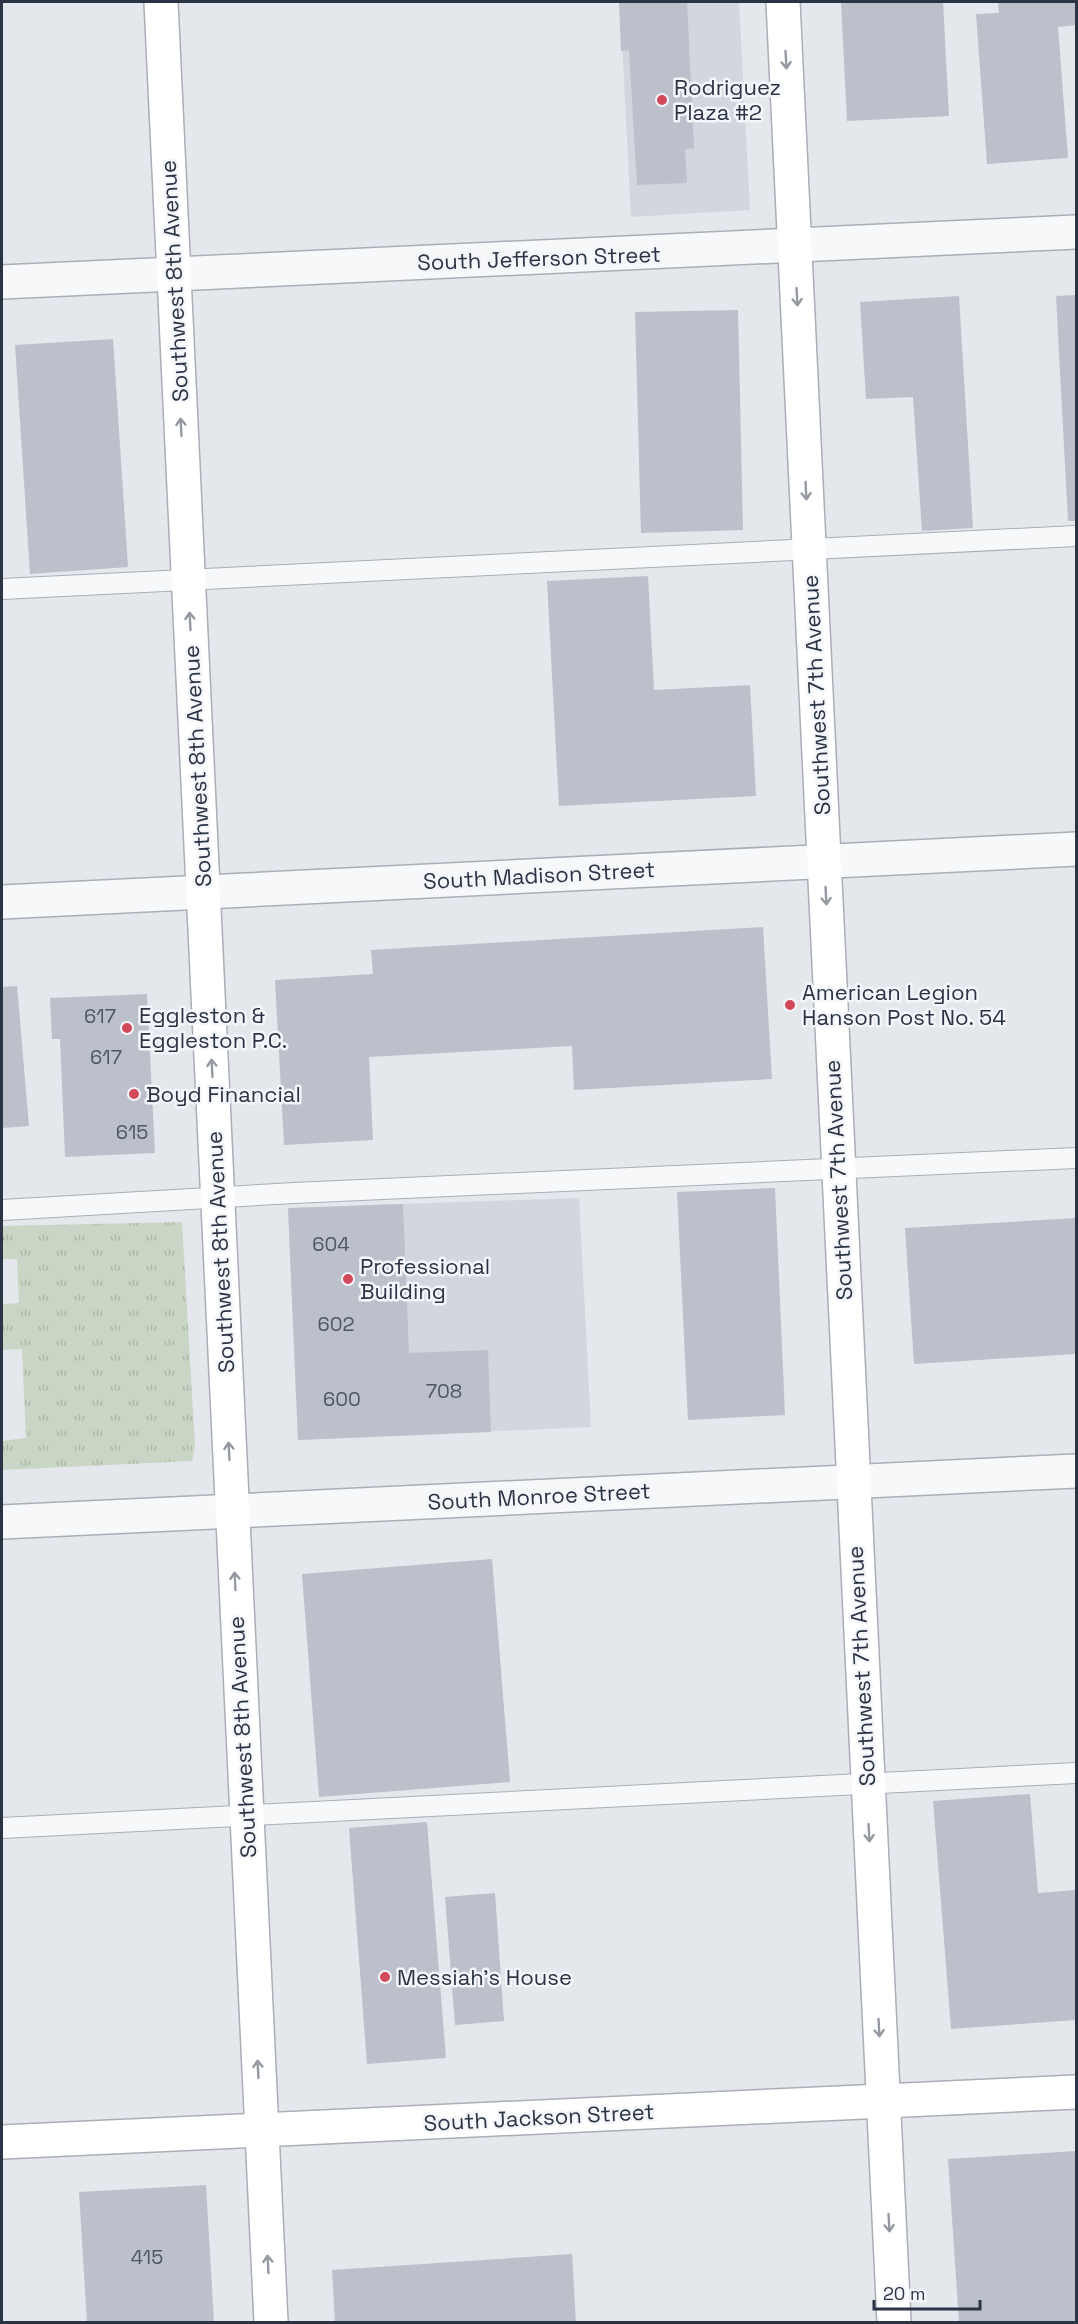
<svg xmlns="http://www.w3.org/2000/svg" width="1078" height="2324" viewBox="0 0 1078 2324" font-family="'Space Grotesk',sans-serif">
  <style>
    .built { fill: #d2d6de }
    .grass { fill: url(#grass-tufts) }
    .building { fill: #bbc0ca }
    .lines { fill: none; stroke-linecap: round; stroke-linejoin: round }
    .lane-casing { stroke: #a9aeb7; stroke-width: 22 }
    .street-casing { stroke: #a9aeb7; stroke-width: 36 }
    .secondary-casing { stroke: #a9aeb7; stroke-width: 36 }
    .lane { stroke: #f7f8fa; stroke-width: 20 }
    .street { stroke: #f7f8fa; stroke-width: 33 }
    .secondary { stroke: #fff; stroke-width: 33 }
    .oneway { stroke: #959aa2 }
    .poi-dot { fill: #d1495b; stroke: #f4f6f9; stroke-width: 2 }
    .labels { text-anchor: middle; stroke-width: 5; stroke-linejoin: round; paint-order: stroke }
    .number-label { font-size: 20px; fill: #4f5766 }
    .poi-label { font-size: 22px; fill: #2b3445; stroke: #f4f6f9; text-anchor: start }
    .street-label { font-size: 22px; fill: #2b3445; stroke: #f4f6f9 }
  </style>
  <defs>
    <pattern id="grass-tufts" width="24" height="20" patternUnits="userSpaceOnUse" patternTransform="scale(1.5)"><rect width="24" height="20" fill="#c9d6c5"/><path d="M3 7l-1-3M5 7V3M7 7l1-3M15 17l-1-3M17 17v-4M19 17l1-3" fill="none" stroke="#adb8ab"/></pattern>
  </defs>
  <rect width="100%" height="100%" fill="#e4e7ec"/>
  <!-- built -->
  <g class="built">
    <polygon points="620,2 739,2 750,210 631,217"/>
    <polygon points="579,1198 591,1427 298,1440 288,1208"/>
  </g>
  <!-- grass -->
  <polygon class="grass" points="182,1222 195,1446 192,1461 3,1470 2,1441 26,1438 22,1349 2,1350 2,1304 19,1303 17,1259 2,1259 2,1226"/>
  <!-- building -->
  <g class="building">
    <polygon points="619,2 687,2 694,148 685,149 687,183 637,185 629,50 621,51"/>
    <polygon points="841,2 943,2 949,116 847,121"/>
    <polygon points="998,2 1076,2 1076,25 1058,27 1068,158 987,164 976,14 999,13"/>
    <polygon points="1076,295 1076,521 1068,521 1056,296"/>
    <polygon points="959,296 973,528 922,531 913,397 866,399 860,302"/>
    <polygon points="738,310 743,530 641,533 635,312"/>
    <polygon points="113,339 128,567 30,574 15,345"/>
    <polygon points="648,576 654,690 750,685 756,796 559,806 547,581"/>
    <polygon points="763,927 772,1079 574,1090 572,1046 369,1057 373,1140 284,1145 275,980 373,974 371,950"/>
    <polygon points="17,986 29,1126 2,1128 2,987"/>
    <polygon points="147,994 155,1153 65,1157 60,1039 52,1039 50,998"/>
    <polygon points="775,1188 785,1415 688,1420 677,1192"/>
    <polygon points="403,1204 409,1353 488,1350 491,1432 298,1440 288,1208"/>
    <polygon points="1076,1218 1076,1354 914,1364 905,1228"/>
    <polygon points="492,1559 510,1782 319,1797 302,1574"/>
    <polygon points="1030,1794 1038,1893 1076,1890 1076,2020 951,2029 933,1801"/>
    <polygon points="427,1822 446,2058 367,2064 349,1828"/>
    <polygon points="495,1893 504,2021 455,2025 445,1897"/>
    <polygon points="1076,2151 1076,2322 959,2322 948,2159"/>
    <polygon points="206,2185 214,2322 87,2322 79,2192"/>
    <polygon points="572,2254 576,2322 335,2322 332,2270"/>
  </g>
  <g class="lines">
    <!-- lane casing -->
    <g class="lane-casing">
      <g id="lane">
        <polyline points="2,589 1076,536"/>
        <polyline points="2,1210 294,1193 1076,1158"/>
        <polyline points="2,1828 1076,1773"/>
      </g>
    </g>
    <!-- street casing -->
    <g class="street-casing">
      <g id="street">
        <polyline points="2,282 1076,232"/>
        <polyline points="2,902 1076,849"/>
        <polyline points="2,1522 1076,1471"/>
      </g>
    </g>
    <!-- secondary casing -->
    <g class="secondary-casing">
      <g id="secondary">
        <polyline points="161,2 271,2322"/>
        <polyline points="783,2 894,2322"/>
        <polyline points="2,2142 1076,2092"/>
      </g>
    </g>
    <!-- lane -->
    <use href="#lane" class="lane"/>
    <!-- street -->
    <use href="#street" class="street"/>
    <!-- secondary -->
    <use href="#secondary" class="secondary"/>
  </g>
  <!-- one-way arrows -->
  <defs><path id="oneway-shaft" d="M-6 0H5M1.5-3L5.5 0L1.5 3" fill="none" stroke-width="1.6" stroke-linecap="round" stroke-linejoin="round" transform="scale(1.5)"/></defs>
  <g class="oneway">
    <use href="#oneway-shaft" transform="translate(786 60) rotate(87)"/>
    <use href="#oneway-shaft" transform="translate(797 297) rotate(87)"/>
    <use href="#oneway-shaft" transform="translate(181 427) rotate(-93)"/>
    <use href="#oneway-shaft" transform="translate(806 491) rotate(87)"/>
    <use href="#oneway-shaft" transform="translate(190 621) rotate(-93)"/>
    <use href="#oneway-shaft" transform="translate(826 896) rotate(87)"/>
    <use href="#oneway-shaft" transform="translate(212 1068) rotate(-93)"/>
    <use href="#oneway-shaft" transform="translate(229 1451) rotate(-93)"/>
    <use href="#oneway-shaft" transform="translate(235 1581) rotate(-93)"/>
    <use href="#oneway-shaft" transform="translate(869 1833) rotate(87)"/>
    <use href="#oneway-shaft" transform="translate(879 2028) rotate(87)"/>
    <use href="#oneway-shaft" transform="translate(258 2069) rotate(-93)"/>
    <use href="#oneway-shaft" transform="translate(889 2223) rotate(87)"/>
    <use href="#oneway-shaft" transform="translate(268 2264) rotate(-93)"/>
  </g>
  <!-- markers -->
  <g class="poi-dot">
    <circle cx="662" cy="100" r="6"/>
    <circle cx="790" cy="1005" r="6"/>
    <circle cx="127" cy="1028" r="6"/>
    <circle cx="134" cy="1094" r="6"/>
    <circle cx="348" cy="1279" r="6"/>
    <circle cx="385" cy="1977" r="6"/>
  </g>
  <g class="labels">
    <!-- number labels -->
    <g class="number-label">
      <text x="100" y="1023">617</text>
      <text x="106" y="1064">617</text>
      <text x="132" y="1139">615</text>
      <text x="331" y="1251">604</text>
      <text x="336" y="1331">602</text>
      <text x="444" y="1398">708</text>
      <text x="342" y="1406">600</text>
      <text x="147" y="2264">415</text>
    </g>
    <!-- poi labels -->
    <g class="poi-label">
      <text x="674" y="95">Rodriguez<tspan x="674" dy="25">Plaza #2</tspan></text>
      <text x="802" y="1000">American Legion<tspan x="802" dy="25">Hanson Post No. 54</tspan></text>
      <text x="139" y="1023">Eggleston &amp;<tspan x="139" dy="25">Eggleston P.C.</tspan></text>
      <text x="146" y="1102">Boyd Financial</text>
      <text x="360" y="1274">Professional<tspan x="360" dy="25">Building</tspan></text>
      <text x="397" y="1985">Messiah's House</text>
    </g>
    <!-- street labels -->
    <g class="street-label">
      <text transform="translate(539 258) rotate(-2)" y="8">South Jefferson Street</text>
      <text transform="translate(174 281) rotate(-93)" y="8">Southwest 8th Avenue</text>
      <text transform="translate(816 695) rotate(-93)" y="8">Southwest 7th Avenue</text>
      <text transform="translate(197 766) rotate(-93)" y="8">Southwest 8th Avenue</text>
      <text transform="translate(539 875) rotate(-3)" y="8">South Madison Street</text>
      <text transform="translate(838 1180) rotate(-93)" y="8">Southwest 7th Avenue</text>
      <text transform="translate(220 1252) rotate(-93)" y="8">Southwest 8th Avenue</text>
      <text transform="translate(539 1496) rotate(-3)" y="8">South Monroe Street</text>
      <text transform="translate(861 1666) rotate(-93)" y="8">Southwest 7th Avenue</text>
      <text transform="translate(242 1737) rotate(-93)" y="8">Southwest 8th Avenue</text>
      <text transform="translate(539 2117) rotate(-3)" y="8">South Jackson Street</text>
    </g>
  </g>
  <!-- border -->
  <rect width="1078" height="2324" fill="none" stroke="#2b3445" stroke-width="6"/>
  <!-- scale -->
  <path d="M874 2300v9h106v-9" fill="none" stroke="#2b3445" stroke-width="3"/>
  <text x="883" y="2300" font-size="18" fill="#2b3445" stroke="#f4f6f9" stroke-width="4.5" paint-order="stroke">20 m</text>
</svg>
